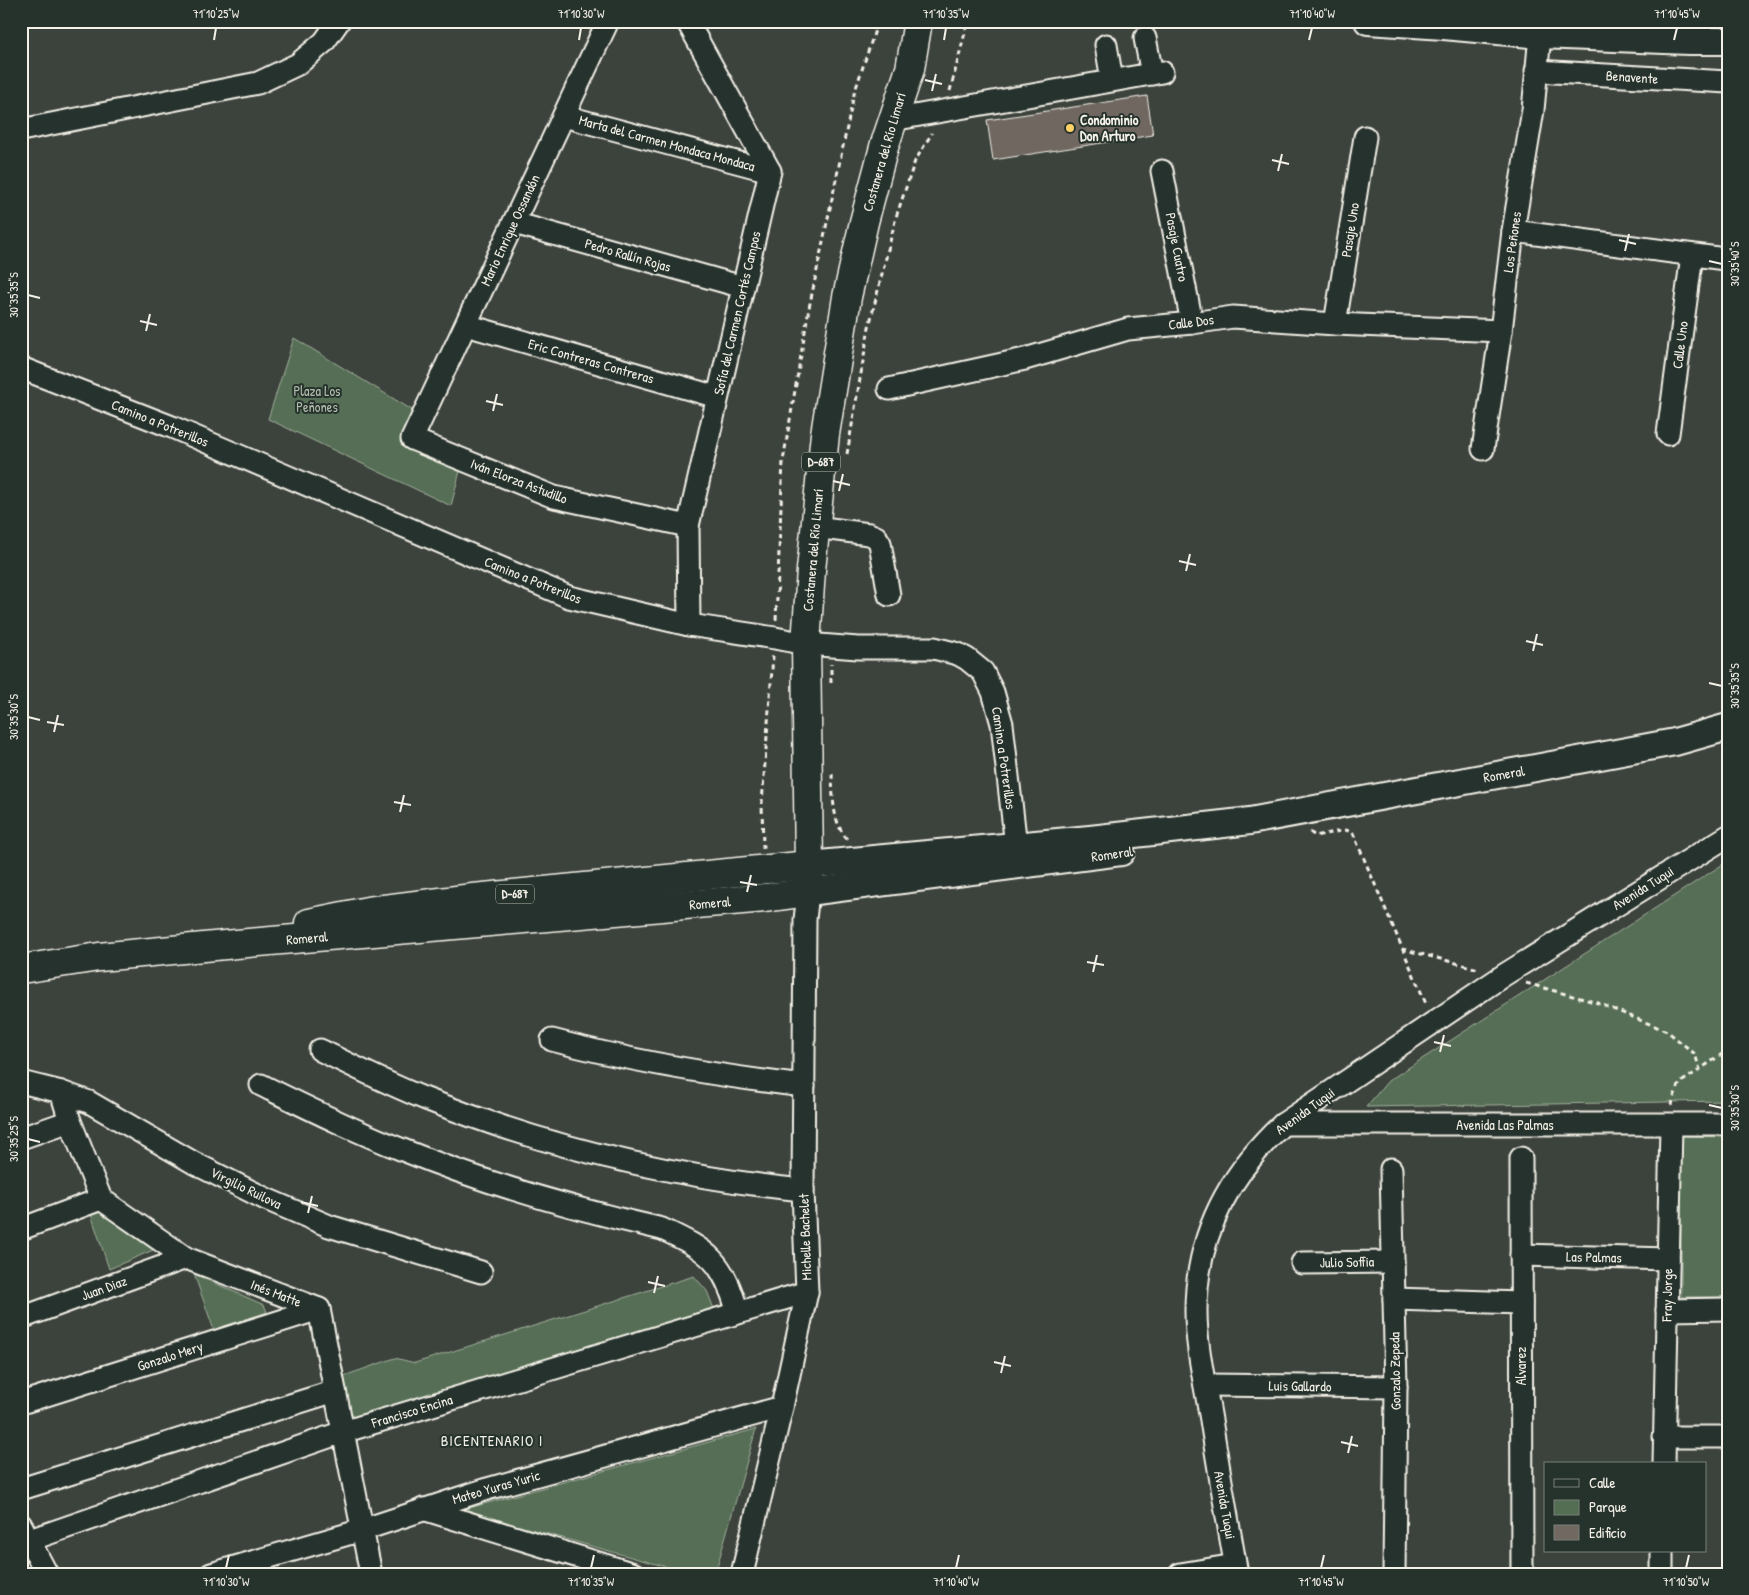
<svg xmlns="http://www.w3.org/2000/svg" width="1749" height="1595" viewBox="0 0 1749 1595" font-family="'Patrick Hand',sans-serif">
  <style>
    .green { fill: #546e54; stroke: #a4b09e }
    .building { fill: #706861; stroke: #f4f1e8 }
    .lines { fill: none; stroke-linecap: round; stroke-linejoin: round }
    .minor-casing { stroke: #f4f1e8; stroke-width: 25 }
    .major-casing { stroke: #f4f1e8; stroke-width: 30 }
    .highway-casing { stroke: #f4f1e8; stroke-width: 31 }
    .path { stroke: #f4f1e8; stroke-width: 3; stroke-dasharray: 5 4; stroke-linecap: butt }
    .minor { stroke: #26332d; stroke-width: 21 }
    .major { stroke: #26332d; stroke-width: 26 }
    .highway { stroke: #26332d; stroke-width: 28 }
    .ticks { fill: none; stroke: #f4f1e8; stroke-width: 2 }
    .poi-dot { fill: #ffd166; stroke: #26332d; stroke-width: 2 }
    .labels { text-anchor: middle; stroke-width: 4; stroke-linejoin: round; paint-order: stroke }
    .shield { fill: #26332d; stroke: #b6b8b0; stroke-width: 1 }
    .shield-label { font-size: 12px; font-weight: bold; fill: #f4f1e8 }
    .street-label { font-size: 14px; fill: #f4f1e8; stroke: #26332d }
    .poi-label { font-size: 14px; font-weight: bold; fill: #f4f1e8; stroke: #26332d; text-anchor: start }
    .park-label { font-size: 14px; fill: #b4bdad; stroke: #26332d }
    .neighbourhood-label { font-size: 15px; letter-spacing: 1px; fill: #f4f1e8; stroke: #26332d }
    .neatline { fill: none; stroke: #f4f1e8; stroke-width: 2 }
    .ticks-label { font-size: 12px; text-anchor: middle; fill: #f4f1e8 }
  </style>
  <rect width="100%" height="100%" fill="#3c433d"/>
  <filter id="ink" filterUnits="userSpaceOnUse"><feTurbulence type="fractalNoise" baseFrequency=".02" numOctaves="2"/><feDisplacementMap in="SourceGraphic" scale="10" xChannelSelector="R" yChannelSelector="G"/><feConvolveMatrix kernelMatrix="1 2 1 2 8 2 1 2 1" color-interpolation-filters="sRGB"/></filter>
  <g filter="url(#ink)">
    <!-- green -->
    <g class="green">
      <polygon points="294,338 412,410 402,439 461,467 451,506 268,419"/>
      <polygon points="1728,861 1728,1101 1366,1107 1388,1081"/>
      <polygon points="1681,1136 1728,1137 1728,1297 1681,1297"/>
      <polygon points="97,1211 153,1250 109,1269 91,1214"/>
      <polygon points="194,1274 264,1305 267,1312 214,1330"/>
      <polygon points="694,1276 707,1291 714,1309 351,1423 341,1377 395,1358 415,1363"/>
      <polygon points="756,1429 715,1574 692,1574 462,1510"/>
    </g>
    <!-- building -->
    <polygon class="building" points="1147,96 1153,135 993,160 987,120"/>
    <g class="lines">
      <!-- minor casing -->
      <g class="minor-casing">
        <g id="minor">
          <polyline points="608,21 412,439 554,497 688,526"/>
          <polyline points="687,21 770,171 688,526 689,625"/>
          <polyline points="1145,38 1152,74"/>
          <polyline points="1106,45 1112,80"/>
          <polyline points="1536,71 1728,82"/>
          <polyline points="564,116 770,171"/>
          <polyline points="892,120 1162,72"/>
          <polyline points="21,130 258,83 298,64 324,42 339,21"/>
          <polyline points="1162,171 1192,323"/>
          <polyline points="514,223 743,287"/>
          <polyline points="1513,231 1725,259"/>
          <polyline points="1335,324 1365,137"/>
          <polyline points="466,325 717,397"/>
          <polyline points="21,368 172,427 569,597 689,625 775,638 806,644 858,648 934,648 958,654 967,659 983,672 993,692 1002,724 1016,846"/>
          <polyline points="889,389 1025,359 1128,329 1192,323 1233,317 1335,324 1501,331"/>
          <polyline points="1668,434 1692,255"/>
          <polyline points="1483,449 1501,331 1513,231 1533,110 1540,35"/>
          <polyline points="815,527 869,534 876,537 880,543 889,595"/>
          <path d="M552 1040C635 1062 718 1076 804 1086"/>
          <path d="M320 1050C355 1067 390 1085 426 1099 549 1148 672 1177 803 1190"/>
          <polyline points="21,1082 61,1092 89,1102 194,1163 266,1199 329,1226 481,1272"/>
          <path d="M261 1085C308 1108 354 1131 403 1150 487 1184 574 1209 662 1229 710 1251 723 1261 738 1313"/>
          <polyline points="61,1092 70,1121 101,1199 186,1258 319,1309 371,1574"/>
          <polyline points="1283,1124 1728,1124"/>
          <polyline points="21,1138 70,1121"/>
          <polyline points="1521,1158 1522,1574"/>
          <polyline points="1391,1169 1396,1387 1394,1574"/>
          <polyline points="21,1229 101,1199"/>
          <polyline points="1521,1255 1668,1259"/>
          <polyline points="1302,1263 1393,1262"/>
          <polyline points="1394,1299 1521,1303"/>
          <polyline points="1667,1310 1728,1309"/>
          <polyline points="21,1318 186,1258"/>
          <polyline points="1205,1385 1396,1387"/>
          <polyline points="21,1403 319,1309"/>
          <polyline points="1664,1437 1728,1437"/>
          <polyline points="1664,1464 1671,1125"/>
          <polyline points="21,1489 335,1391"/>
          <polyline points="423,1509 634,1574"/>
          <polyline points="21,1525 47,1574"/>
          <polyline points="21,1543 343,1432 807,1292"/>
          <polyline points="211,1574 362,1530 487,1489 782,1407"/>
          <polyline points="742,1574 782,1407 807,1292 803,1190 805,920 808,892"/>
          <polyline points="1180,1574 1235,1565"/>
          <path d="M1237 1574C1228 1523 1219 1471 1211 1420 1205 1384 1196 1347 1196 1311 1196 1236 1229 1174 1283 1124L1504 975 1728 836"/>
          <polyline points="1662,1574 1662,1551"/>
        </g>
      </g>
      <!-- major casing -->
      <g class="major-casing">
        <g id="major">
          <polyline points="1368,21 1444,26 1540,35 1689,41 1728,41"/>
          <polyline points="809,865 1090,839 1250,821 1675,742 1728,727"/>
          <polyline points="808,892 1121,852"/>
        </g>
      </g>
      <!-- highway casing -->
      <g class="highway-casing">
        <g id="highway">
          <polyline points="309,923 368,911 473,898 809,865"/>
          <polyline points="21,969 99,957 225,945 765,898 808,892 809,865 806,644 811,570 825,434 847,297 864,222 884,147 910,69 918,21"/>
        </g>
      </g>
      <!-- path -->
      <g class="path">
        <polyline points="950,91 968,21"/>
        <polyline points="847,454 869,327 896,217 915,161 932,133"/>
        <polyline points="776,620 783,461 809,308 854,94 878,21"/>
        <polyline points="831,683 831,664"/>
        <path d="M832 774C833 796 832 825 849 841"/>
        <polyline points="1310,832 1315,836 1346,830 1353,833 1427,1006"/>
        <polyline points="763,849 762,803 773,656"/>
        <polyline points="1402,949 1479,969"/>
        <polyline points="1526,983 1598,1003 1667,1031 1695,1054 1700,1070"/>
        <polyline points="1672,1106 1673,1099 1680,1083 1728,1050"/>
      </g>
      <!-- minor -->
      <use href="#minor" class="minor"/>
      <!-- major -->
      <use href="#major" class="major"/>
      <!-- highway -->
      <use href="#highway" class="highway"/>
    </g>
  </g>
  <!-- ticks -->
  <path class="ticks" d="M214 40 216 28M579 40 581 28M944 40 946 28M1309 40 1312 28M1674 40 1677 28M925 80 942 84M932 91 936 74M1272 160 1289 164M1278 171 1282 154M1619 240 1636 244M1625 251 1629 234M1709 261 1722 264M28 295 40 298M140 321 157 325M146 331 150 314M486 401 503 405M493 411 497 394M833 481 850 485M839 491 843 474M1179 561 1196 565M1186 571 1190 554M1526 641 1543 645M1533 651 1537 634M1709 683 1722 686M28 717 40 720M47 722 64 725M54 732 58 715M394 802 411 805M400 812 404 795M740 882 757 885M747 892 751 875M1087 962 1104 965M1093 972 1097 955M1434 1042 1451 1046M1440 1052 1444 1035M1709 1105 1722 1108M28 1139 40 1142M301 1202 318 1206M308 1213 312 1196M648 1282 665 1286M654 1293 658 1276M994 1362 1011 1366M1001 1373 1005 1356M1341 1442 1358 1446M1348 1453 1352 1436M226 1568 229 1555M591 1568 594 1555M956 1568 959 1555M1321 1568 1324 1555M1686 1568 1689 1555"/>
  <!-- markers -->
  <circle class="poi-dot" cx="1070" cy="128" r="5"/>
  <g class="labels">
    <!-- shield labels -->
    <g class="shield">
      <rect x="802" y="452.5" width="38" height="19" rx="4"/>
      <rect x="496" y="884.5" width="38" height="19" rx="4"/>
    </g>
    <g class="shield-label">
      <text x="821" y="466">D-687</text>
      <text x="515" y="898">D-687</text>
    </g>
    <!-- street labels -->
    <g class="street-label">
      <text transform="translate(1632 77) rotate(4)" y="5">Benavente</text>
      <text transform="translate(667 143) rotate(15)" y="5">Marta del Carmen Mondaca Mondaca</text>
      <text transform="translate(884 152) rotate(-74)" y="5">Costanera del Río Limarí</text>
      <text transform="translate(510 230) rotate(-65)" y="5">Mario Enrique Ossandón</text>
      <text transform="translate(1350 230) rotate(-81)" y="5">Pasaje Uno</text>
      <text transform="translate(1512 242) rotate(-82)" y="5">Los Peñones</text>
      <text transform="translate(1177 247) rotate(79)" y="5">Pasaje Cuatro</text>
      <text transform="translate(628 255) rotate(16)" y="5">Pedro Rallín Rojas</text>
      <text transform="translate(737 313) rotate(-77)" y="5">Sofía del Carmen Cortés Campos</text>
      <text transform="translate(1191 322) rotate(-7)" y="5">Calle Dos</text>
      <text transform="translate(1680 345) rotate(-83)" y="5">Calle Uno</text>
      <text transform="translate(591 361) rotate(16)" y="5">Eric Contreras Contreras</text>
      <text transform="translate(160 423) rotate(22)" y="5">Camino a Potrerillos</text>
      <text transform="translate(519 481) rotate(21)" y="5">Iván Elorza Astudillo</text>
      <text transform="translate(813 550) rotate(-85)" y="5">Costanera del Río Limarí</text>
      <text transform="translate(533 580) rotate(22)" y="5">Camino a Potrerillos</text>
      <text transform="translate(1004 758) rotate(82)" y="5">Camino a Potrerillos</text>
      <text transform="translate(1504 774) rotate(-10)" y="5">Romeral</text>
      <text transform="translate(1112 854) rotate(-8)" y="5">Romeral</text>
      <text transform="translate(1643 888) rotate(-32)" y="5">Avenida Tuqui</text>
      <text transform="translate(710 903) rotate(-5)" y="5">Romeral</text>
      <text transform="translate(307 938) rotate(-5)" y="5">Romeral</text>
      <text transform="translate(1305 1111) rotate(-36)" y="5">Avenida Tuqui</text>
      <text x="1505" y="1130">Avenida Las Palmas</text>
      <text transform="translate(246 1188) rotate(26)" y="5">Virgilio Ruilova</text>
      <text transform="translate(805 1237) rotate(-92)" y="5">Michelle Bachelet</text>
      <text transform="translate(1594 1257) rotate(1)" y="5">Las Palmas</text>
      <text transform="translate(1347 1262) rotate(-1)" y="5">Julio Soffia</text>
      <text transform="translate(104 1288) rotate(-20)" y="5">Juan Diaz</text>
      <text transform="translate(276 1293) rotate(21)" y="5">Inés Matte</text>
      <text transform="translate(1667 1295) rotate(-89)" y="5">Fray Jorge</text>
      <text transform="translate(170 1356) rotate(-18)" y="5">Gonzalo Mery</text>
      <text transform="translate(1521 1366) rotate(-90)" y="5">Alvarez</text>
      <text transform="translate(1395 1371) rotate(-91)" y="5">Gonzalo Zepeda</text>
      <text transform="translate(1300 1386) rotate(1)" y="5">Luis Gallardo</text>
      <text transform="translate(412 1411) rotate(-17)" y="5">Francisco Encina</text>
      <text transform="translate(496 1487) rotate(-16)" y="5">Mateo Yuras Yuric</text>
      <text transform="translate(1225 1505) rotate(80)" y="5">Avenida Tuqui</text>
    </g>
    <!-- poi labels -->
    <g class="poi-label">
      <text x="1080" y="125">Condominio<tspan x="1080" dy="16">Don Arturo</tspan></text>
    </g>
    <!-- park labels -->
    <g class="park-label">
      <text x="317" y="396">Plaza Los<tspan x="317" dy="16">Peñones</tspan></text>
    </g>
    <!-- neighbourhood labels -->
    <g class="neighbourhood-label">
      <text x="492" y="1446">BICENTENARIO I</text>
    </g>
  </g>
  <!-- margin -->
  <rect width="1749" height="1595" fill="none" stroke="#26332d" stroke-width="55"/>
  <!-- legend -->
  <rect x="1544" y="1462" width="162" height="90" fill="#26332d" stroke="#787f78"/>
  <rect x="1554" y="1479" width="25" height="8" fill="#26332d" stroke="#787f78"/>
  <text x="1589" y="1488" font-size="15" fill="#f4f1e8">Calle</text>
  <rect x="1554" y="1500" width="25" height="15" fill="#546e54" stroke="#787f78"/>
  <text x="1589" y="1512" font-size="15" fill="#f4f1e8">Parque</text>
  <rect x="1554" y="1525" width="25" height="15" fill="#706861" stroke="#787f78"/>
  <text x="1589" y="1538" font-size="15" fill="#f4f1e8">Edificio</text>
  <rect x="28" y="28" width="1694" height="1540" class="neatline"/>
  <g class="ticks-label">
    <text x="216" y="18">71°10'25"W</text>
    <text x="581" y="18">71°10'30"W</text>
    <text x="946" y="18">71°10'35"W</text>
    <text x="1312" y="18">71°10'40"W</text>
    <text x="1677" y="18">71°10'45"W</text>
    <text transform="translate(1735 264) rotate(-90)" y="4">30°35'40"S</text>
    <text transform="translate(14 295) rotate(-90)" y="4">30°35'35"S</text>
    <text transform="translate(1735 686) rotate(-90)" y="4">30°35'35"S</text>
    <text transform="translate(14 717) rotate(-90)" y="4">30°35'30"S</text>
    <text transform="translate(1735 1108) rotate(-90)" y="4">30°35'30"S</text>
    <text transform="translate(14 1139) rotate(-90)" y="4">30°35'25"S</text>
    <text x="226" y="1586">71°10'30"W</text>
    <text x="591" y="1586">71°10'35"W</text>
    <text x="956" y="1586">71°10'40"W</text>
    <text x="1321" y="1586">71°10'45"W</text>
    <text x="1686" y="1586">71°10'50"W</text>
  </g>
</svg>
